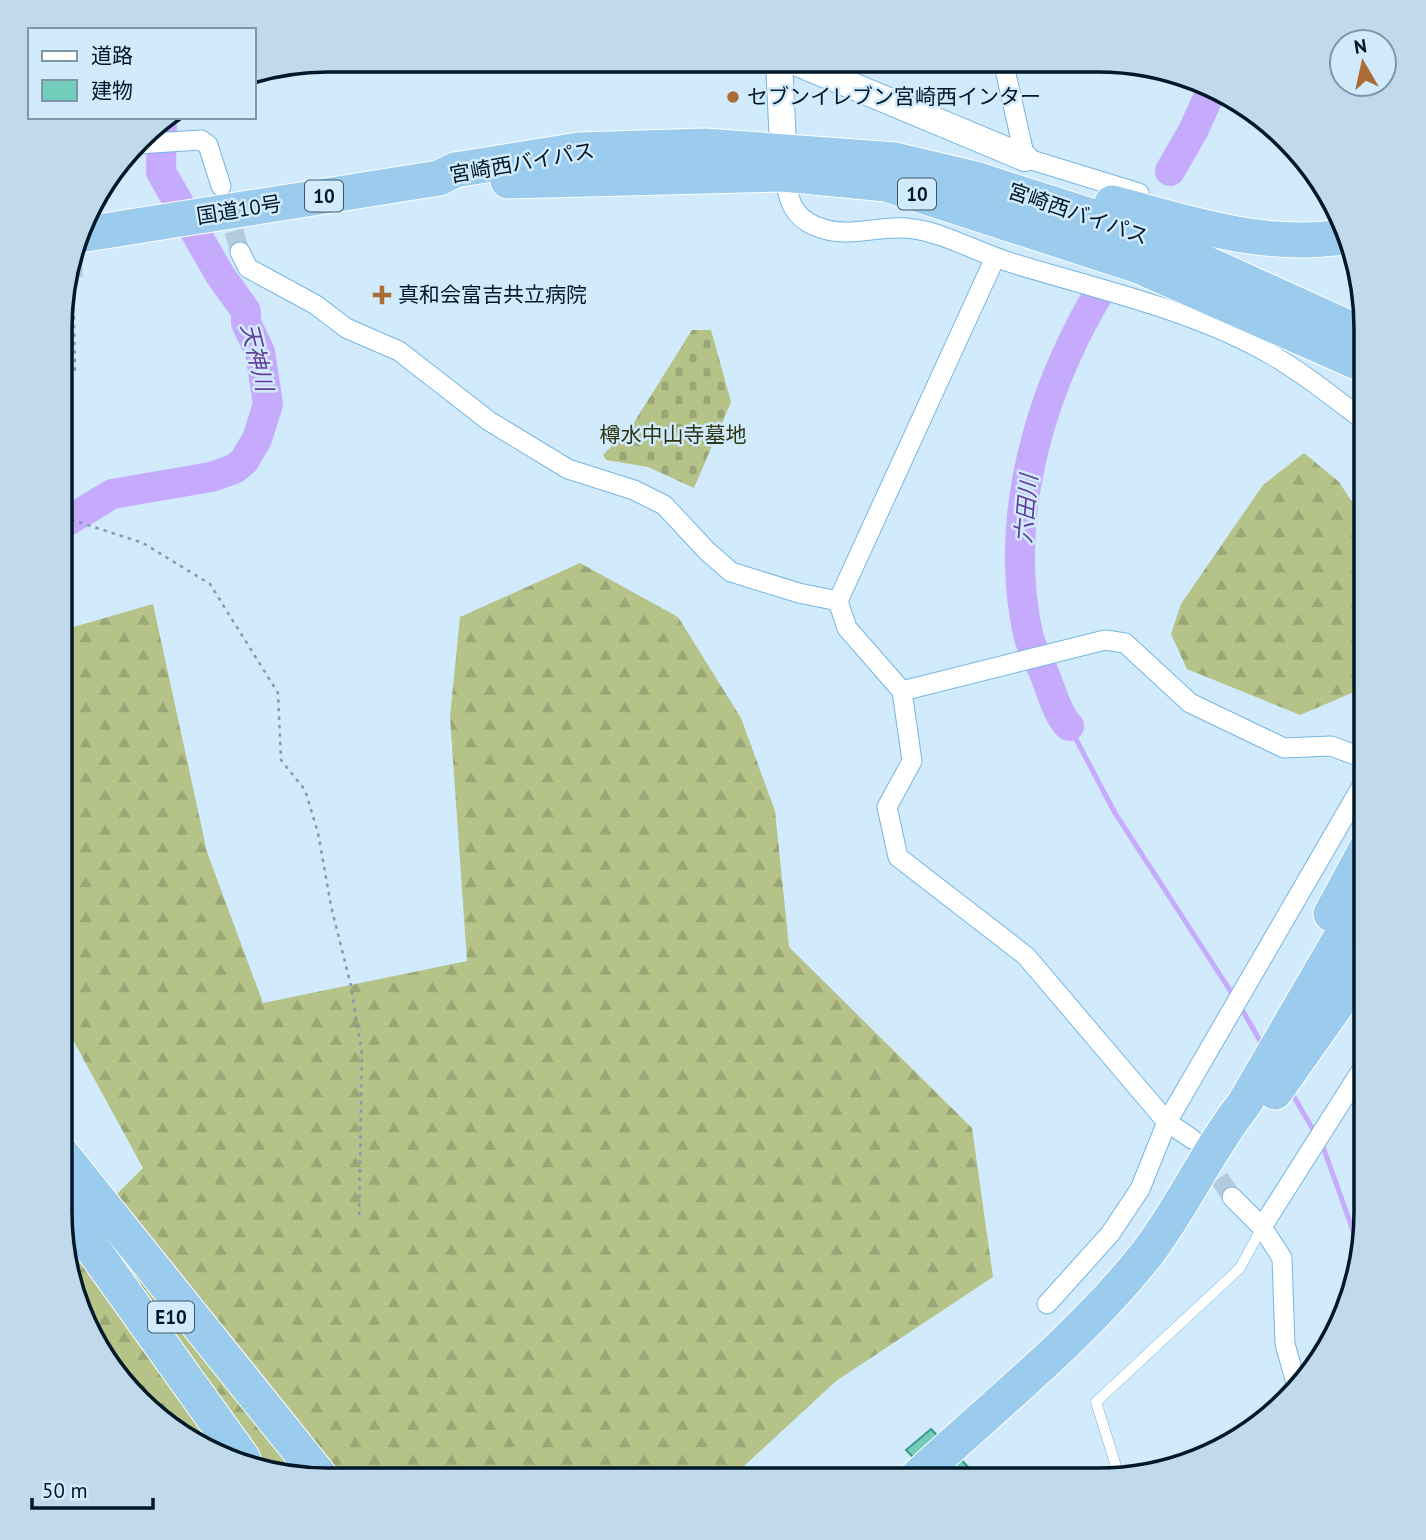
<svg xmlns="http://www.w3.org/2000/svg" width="1426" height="1540" viewBox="0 0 1426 1540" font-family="'PT Sans','Noto Sans JP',sans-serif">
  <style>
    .forest { fill: url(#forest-firs) }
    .cemetery { fill: url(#cemetery-stones) }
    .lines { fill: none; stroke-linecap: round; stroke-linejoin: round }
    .stream { stroke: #c6abfd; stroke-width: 5 }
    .river { stroke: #c6abfd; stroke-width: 30 }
    .building { fill: #72cdbb; stroke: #3c9a89; stroke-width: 2 }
    .street-tunnel { stroke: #b2ccdd; stroke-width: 19; stroke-dasharray: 19 10; stroke-linecap: butt }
    .lane-casing { stroke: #75b6e2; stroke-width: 11 }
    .street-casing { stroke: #75b6e2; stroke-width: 21 }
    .secondary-casing { stroke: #75b6e2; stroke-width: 28 }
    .highway-casing { stroke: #fff; stroke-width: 37 }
    .path { stroke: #829bad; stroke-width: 2.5; stroke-dasharray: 3.5 5; stroke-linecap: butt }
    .lane { stroke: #fff; stroke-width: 10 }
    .street { stroke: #fff; stroke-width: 19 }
    .secondary { stroke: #fff; stroke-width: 26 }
    .highway { stroke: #9bcbed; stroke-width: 35 }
    .poi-dot { fill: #ac6c35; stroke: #d1ebfd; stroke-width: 2.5 }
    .labels { text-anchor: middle; stroke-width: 5; stroke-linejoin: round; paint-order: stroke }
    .shield { fill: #d1ebfd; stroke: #3f5869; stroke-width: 2 }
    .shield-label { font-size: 19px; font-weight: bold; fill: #001929 }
    .poi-label { font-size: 21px; fill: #001929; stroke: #d1ebfd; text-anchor: start }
    .street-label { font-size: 21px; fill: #001929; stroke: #d1ebfd }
    .park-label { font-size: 21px; fill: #2e3610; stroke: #d1ebfd }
    .water-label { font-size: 23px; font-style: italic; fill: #643e9c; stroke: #d1ebfd }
    .rim { fill: none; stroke: #001929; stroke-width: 3.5 }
  </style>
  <defs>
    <pattern id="forest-firs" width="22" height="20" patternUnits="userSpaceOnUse" patternTransform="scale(1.75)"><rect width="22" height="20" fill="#b5c288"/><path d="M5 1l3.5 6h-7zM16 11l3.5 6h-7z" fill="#9aa675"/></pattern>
    <pattern id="cemetery-stones" width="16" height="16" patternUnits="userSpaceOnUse" patternTransform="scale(1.75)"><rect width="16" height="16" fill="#b5c288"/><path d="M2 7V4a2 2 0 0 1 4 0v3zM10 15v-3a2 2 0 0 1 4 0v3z" fill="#9aa675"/></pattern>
  </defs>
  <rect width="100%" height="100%" fill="#d1ebfd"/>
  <!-- forest -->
  <g class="forest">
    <polygon points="1304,453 1339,482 1366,523 1366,687 1300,715 1187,669 1171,634 1181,604 1263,485"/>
    <polygon points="580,563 678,617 741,718 775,811 789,947 972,1128 993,1277 836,1381 729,1480 311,1480 194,1445 105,1361 74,1298 64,1247 143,1168 61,1018 63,630 153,604 207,852 263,1003 467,961 450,717 460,617"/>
  </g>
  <!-- cemetery -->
  <polygon class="cemetery" points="692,330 711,330 731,402 694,488 648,467 606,460 603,455 633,424"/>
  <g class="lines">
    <!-- stream -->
    <g class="stream">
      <polyline points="1069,726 1115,813 1235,998"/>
      <polyline points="1240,1006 1263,1046"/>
      <polyline points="1290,1090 1315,1133"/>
      <polyline points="1322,1144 1360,1250"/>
    </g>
    <!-- river -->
    <g class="river">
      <polyline points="1170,171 1193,131 1212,89"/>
      <polyline points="63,524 112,494 211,477 234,469 244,461 257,439 268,404 260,352 246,323 246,311 220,275 161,172 162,120"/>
      <path d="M1069 726C1057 715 1051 689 1044 673 1039 660 1031 647 1028 634 1003 519 1039 395 1097 296"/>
    </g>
  </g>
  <!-- building -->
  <polygon class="building" points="931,1429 981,1480 936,1480 906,1450"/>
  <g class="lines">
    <!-- street-tunnel -->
    <g class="street-tunnel">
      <polyline points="226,203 240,252"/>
      <polyline points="73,277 73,253"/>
      <polyline points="1203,1154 1232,1197"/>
    </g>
    <!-- lane casing -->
    <g class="lane-casing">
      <polyline id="lane" points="1120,1479 1096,1402 1240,1268 1262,1227"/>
    </g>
    <!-- street casing -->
    <g class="street-casing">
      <g id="street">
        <polyline points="1003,61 1025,158 1139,193"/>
        <polyline points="137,144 201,140 208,145 221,186"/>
        <path d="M784 174C788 197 791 216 815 226 851 241 879 223 914 229 944 233 979 253 1009 262 1095 289 1192 309 1270 354 1304 373 1335 399 1366 422"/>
        <polyline points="240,252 248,268 316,305 346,328 399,351 489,421 568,469 634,490 664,505 707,551 731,572 799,593 838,601"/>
        <polyline points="995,258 838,601 847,628 902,691 912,761 887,807 898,857 1026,956 1167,1122 1192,1139"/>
        <polyline points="902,691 1105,640 1125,643 1190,703 1284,748 1331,746 1366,759"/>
        <polyline points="1232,1197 1262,1227 1282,1258 1285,1344 1296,1383"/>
        <polyline points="1262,1227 1366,1063"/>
        <polyline points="1047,1304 1110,1234 1140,1189 1167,1122 1366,779"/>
      </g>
    </g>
    <!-- secondary casing -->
    <g class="secondary-casing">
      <g id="secondary">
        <polyline points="779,61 784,167"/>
        <polyline points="793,61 1025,158"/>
      </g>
    </g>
    <!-- highway casing -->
    <g class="highway-casing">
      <g id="highway">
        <polyline points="508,181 784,174 886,184 1139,266 1366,366"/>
        <path d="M1112 203C1194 224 1263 250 1349 236"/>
        <polyline points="80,235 439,178 455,170 579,150 705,146 895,160 975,179 1128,228 1366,336"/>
        <polyline points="1331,914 1366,849"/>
        <polyline points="1275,1092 1366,963"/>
        <polyline points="60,1152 323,1480"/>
        <polyline points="60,1203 243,1459"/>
        <path d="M914 1480C992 1407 1079 1339 1146 1255 1183 1207 1207 1151 1244 1104L1366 894"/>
      </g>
    </g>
    <!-- path -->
    <g class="path">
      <polyline points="64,394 75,369 73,277"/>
      <polyline points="63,517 143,543 210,584 278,693 281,760 305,790 318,833 331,906 351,986 362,1054 359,1220"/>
      <polyline points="385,1480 393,1477"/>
    </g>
    <!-- lane -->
    <use href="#lane" class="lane"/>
    <!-- street -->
    <use href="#street" class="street"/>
    <!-- secondary -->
    <use href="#secondary" class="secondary"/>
    <!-- highway -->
    <use href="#highway" class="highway"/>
  </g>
  <!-- markers -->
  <g class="poi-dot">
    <circle cx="733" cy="97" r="7"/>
    <path d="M378.5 284.5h7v7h7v7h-7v7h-7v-7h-7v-7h7z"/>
  </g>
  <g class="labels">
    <!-- shield labels -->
    <g class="shield">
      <rect x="898" y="178.5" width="38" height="31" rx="5"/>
      <rect x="305" y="180.5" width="38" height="31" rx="5"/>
      <rect x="148" y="1301.5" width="46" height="31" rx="5"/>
    </g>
    <g class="shield-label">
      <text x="917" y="201">10</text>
      <text x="324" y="203">10</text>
      <text x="171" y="1324">E10</text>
    </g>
    <!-- poi labels -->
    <g class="poi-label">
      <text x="747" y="104">セブンイレブン宮崎西インター</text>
      <text x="398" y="302">真和会富吉共立病院</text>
    </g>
    <!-- street labels -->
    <g class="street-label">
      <text transform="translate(522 163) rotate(-10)" y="7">宮崎西バイパス</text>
      <text transform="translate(239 210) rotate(-9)" y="7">国道10号</text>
      <text transform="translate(1078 214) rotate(19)" y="7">宮崎西バイパス</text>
    </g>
    <!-- park labels -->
    <g class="park-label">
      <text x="673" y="442">樽水中山寺墓地</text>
    </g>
    <!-- water labels -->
    <g class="water-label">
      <text transform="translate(257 357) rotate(76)" y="8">天神川</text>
      <text transform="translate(1026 509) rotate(-85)" y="8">六田川</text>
    </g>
  </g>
  <!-- crop -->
  <path d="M0 0H1426V1540H0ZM328 72H1098A256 256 0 0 1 1354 328V1212A256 256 0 0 1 1098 1468H328A256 256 0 0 1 72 1212V328A256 256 0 0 1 328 72Z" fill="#c0daec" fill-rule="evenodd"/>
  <path class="rim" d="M328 72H1098A256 256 0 0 1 1354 328V1212A256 256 0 0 1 1098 1468H328A256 256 0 0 1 72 1212V328A256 256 0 0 1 328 72Z"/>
  <!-- legend -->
  <rect x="28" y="28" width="228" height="91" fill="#d1ebfd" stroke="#7d97a8" stroke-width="2"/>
  <rect x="42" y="51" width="35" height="10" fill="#ffffff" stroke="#7d97a8" stroke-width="2"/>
  <text x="91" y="63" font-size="21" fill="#001929">道路</text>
  <rect x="42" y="80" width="35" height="21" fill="#72cdbb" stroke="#7d97a8" stroke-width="2"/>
  <text x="91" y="98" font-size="21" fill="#001929">建物</text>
  <!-- north arrow -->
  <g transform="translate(1363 63) rotate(351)"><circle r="33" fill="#d1ebfd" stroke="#7d97a8" stroke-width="2"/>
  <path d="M0-5L12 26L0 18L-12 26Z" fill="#ac6c35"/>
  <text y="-10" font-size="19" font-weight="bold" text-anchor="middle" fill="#001929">N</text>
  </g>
  <!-- scale -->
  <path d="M32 1498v10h121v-10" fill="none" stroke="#001929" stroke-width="3.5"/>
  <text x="42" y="1498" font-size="21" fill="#001929" stroke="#d1ebfd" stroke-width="5" paint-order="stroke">50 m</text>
</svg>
